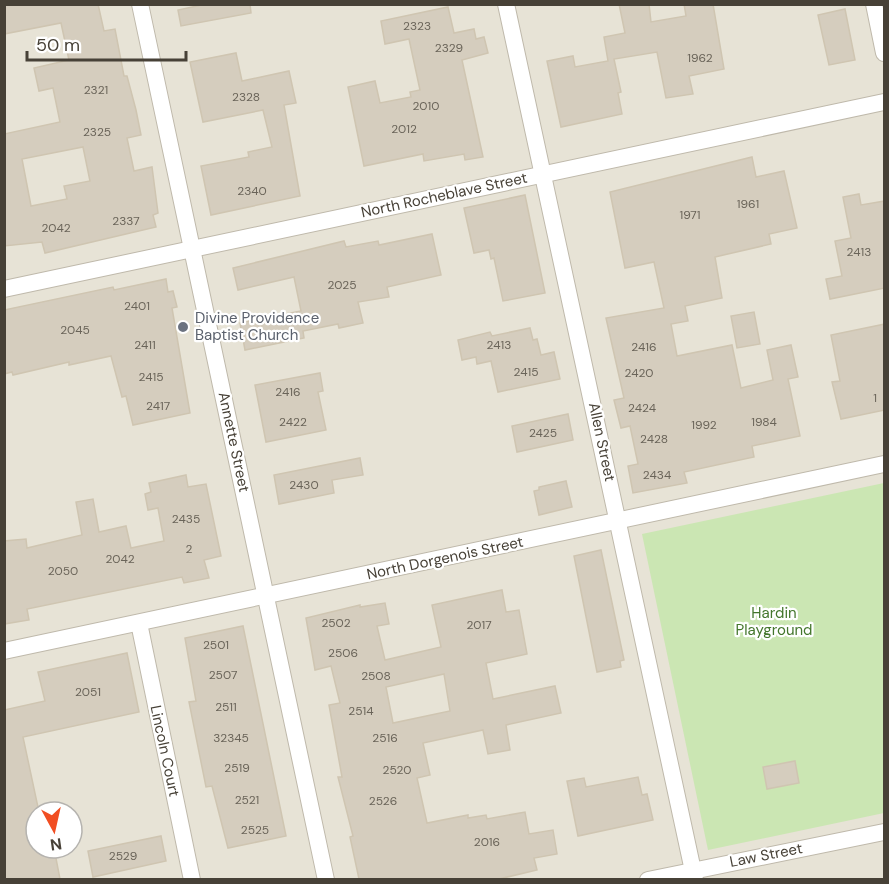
<svg xmlns="http://www.w3.org/2000/svg" width="889" height="884" viewBox="0 0 889 884" font-family="'DM Sans',sans-serif">
  <style>
    .residential { fill: #e7e3d6; fill-rule: evenodd }
    .green { fill: #cbe6b3 }
    .building { fill: #d5cdbe; stroke: #cfc5b1; stroke-width: 1.5; fill-rule: evenodd }
    .lines { fill: none; stroke-linecap: round; stroke-linejoin: round }
    .street-casing { stroke: #bfb9ab; stroke-width: 18 }
    .street { stroke: #fff; stroke-width: 16 }
    .worship-dot { fill: #6b7280; stroke: #fff; stroke-width: 2 }
    .labels { text-anchor: middle; stroke-width: 4.5; stroke-linejoin: round; paint-order: stroke }
    .number-label { font-size: 12px; fill: #6a6459 }
    .street-label { font-size: 15px; fill: #474137; stroke: #fff }
    .worship-label { font-size: 15px; fill: #5b616d; stroke: #fff; text-anchor: start }
    .park-label { font-size: 15px; fill: #43762c; stroke: #fff }
  </style>
  <rect width="100%" height="100%" fill="#f3f1e8"/>
  <!-- residential -->
  <path class="residential" d="M5 5H884V879L5 880ZM36 812H72V848H36Z"/>
  <!-- green -->
  <polygon class="green" points="884,483 884,813 708,850 642,534"/>
  <!-- building -->
  <g class="building">
    <path d="M4 4H98L104 31 115 29 124 76H127L136 110 141 135 127 138 134 171 152 167 158 213 153 215 156 227 45 253 42 242 4 246V134L60 122 53 88 39 91 34 68 69 60 61 23 4 34ZM83 147 90 181 64 186 67 199 31 206 22 159Z"/>
    <polygon points="206,4 250,4 251,13 181,26 178,10"/>
    <polygon points="619,4 649,4 651,22 686,16 684,4 713,4 724,69 689,76 693,94 666,98 657,52 614,59 621,92 618,93 622,114 561,127 547,61 573,56 575,67 608,61 604,37 625,33"/>
    <polygon points="448,7 454,33 474,29 476,39 484,37 488,53 462,60 483,157 465,160 464,154 424,161 423,154 364,166 348,87 375,81 380,103 411,97 410,92 420,90 409,39 385,44 381,21"/>
    <polygon points="845,9 855,60 829,65 818,15"/>
    <polygon points="236,53 242,81 289,71 296,103 284,105 300,196 211,215 201,166 249,157 248,152 272,147 263,110 203,122 190,62"/>
    <polygon points="752,157 756,177 784,171 797,228 769,234 771,244 715,257 722,298 685,306 688,321 671,324 677,356 732,345 741,388 773,380 767,350 791,345 798,377 788,379 800,436 752,446 754,457 684,472 687,483 633,493 628,466 638,464 630,426 621,428 614,400 624,398 606,318 664,308 654,262 625,268 610,192"/>
    <polygon points="859,194 861,205 885,201 885,288 830,299 826,279 842,276 835,241 851,238 843,197"/>
    <polygon points="525,195 545,293 503,301 494,258 491,259 489,250 474,253 464,208"/>
    <polygon points="432,234 441,275 387,287 389,297 358,302 363,323 339,328 338,324 303,331 304,338 245,350 240,323 301,311 294,277 238,290 233,268 344,241 346,247 378,241 379,245"/>
    <polygon points="166,279 168,292 173,291 177,307 172,308 190,413 133,425 126,396 122,397 111,356 69,365 69,362 13,375 12,372 4,374 4,310 113,287 114,290"/>
    <polygon points="754,312 760,344 737,348 731,316"/>
    <polygon points="885,324 885,410 841,419 832,382 840,381 831,335"/>
    <polygon points="530,328 533,340 537,339 541,355 554,352 560,379 498,392 491,361 477,364 476,357 462,360 458,340 490,332 492,336"/>
    <polygon points="320,373 323,391 318,392 326,430 266,442 255,385"/>
    <polygon points="568,414 573,440 517,452 512,426"/>
    <polygon points="360,458 363,475 332,480 334,493 279,504 274,475"/>
    <polygon points="186,475 188,487 206,484 221,556 204,560 209,578 184,583 182,577 27,609 29,620 4,624 4,541 26,539 27,548 82,535 76,502 93,499 99,532 126,526 131,548 164,541 158,508 148,510 145,494 151,492 149,483"/>
    <polygon points="566,481 572,507 539,515 534,491 539,490 539,487"/>
    <polygon points="601,550 624,660 620,661 621,667 597,672 574,556"/>
    <path d="M502 590 506 612 519 610 527 654 486 663 493 699 555 686 561 713 506 725 510 750 488 754 483 730 423 743 430 775 417 778 427 823 468 815V818L486 815 487 819 525 812 529 834 553 830 557 854 534 858 537 870 499 879H359L350 837 353 836 338 777H342L329 705 340 703 331 666 315 670 306 618 360 605V607L385 603 389 624 377 626 385 660 441 647 432 605ZM444 674 450 711 393 723 386 687Z"/>
    <polygon points="243,626 286,836 228,848 212,786 206,787 189,702 196,701 185,638"/>
    <polygon points="127,653 139,712 23,737 39,812 36,812 36,848 54,848 60,879 4,879 4,710 45,701 38,672"/>
    <polygon points="795,761 799,783 767,789 763,767"/>
    <polygon points="638,777 642,795 647,794 653,820 578,836 567,781 584,778 586,787"/>
    <polygon points="161,836 166,861 93,877 88,851"/>
  </g>
  <g class="lines">
    <!-- street casing -->
    <g class="street-casing">
      <g id="street">
        <polyline points="140,4 326,880"/>
        <polyline points="506,4 695,880"/>
        <polyline points="874,4 884,53"/>
        <polyline points="4,289 884,102"/>
        <polyline points="139,623 192,880"/>
        <polyline points="4,651 884,464"/>
        <polyline points="648,880 884,832"/>
      </g>
    </g>
    <!-- street -->
    <use href="#street" class="street"/>
  </g>
  <!-- markers -->
  <circle class="worship-dot" cx="183" cy="327" r="6"/>
  <g class="labels">
    <!-- number labels -->
    <g class="number-label">
      <text x="417" y="30">2323</text>
      <text x="449" y="52">2329</text>
      <text x="700" y="62">1962</text>
      <text x="96" y="94">2321</text>
      <text x="246" y="101">2328</text>
      <text x="426" y="110">2010</text>
      <text x="404" y="133">2012</text>
      <text x="97" y="136">2325</text>
      <text x="252" y="195">2340</text>
      <text x="748" y="208">1961</text>
      <text x="690" y="219">1971</text>
      <text x="126" y="225">2337</text>
      <text x="56" y="232">2042</text>
      <text x="859" y="256">2413</text>
      <text x="342" y="289">2025</text>
      <text x="137" y="310">2401</text>
      <text x="75" y="334">2045</text>
      <text x="145" y="349">2411</text>
      <text x="499" y="349">2413</text>
      <text x="644" y="351">2416</text>
      <text x="526" y="376">2415</text>
      <text x="639" y="377">2420</text>
      <text x="151" y="381">2415</text>
      <text x="288" y="396">2416</text>
      <text x="875" y="402">1</text>
      <text x="158" y="410">2417</text>
      <text x="642" y="412">2424</text>
      <text x="293" y="426">2422</text>
      <text x="764" y="426">1984</text>
      <text x="704" y="429">1992</text>
      <text x="543" y="437">2425</text>
      <text x="654" y="443">2428</text>
      <text x="657" y="479">2434</text>
      <text x="304" y="489">2430</text>
      <text x="186" y="523">2435</text>
      <text x="189" y="553">2</text>
      <text x="120" y="563">2042</text>
      <text x="63" y="575">2050</text>
      <text x="336" y="627">2502</text>
      <text x="479" y="629">2017</text>
      <text x="216" y="649">2501</text>
      <text x="343" y="657">2506</text>
      <text x="223" y="679">2507</text>
      <text x="376" y="680">2508</text>
      <text x="88" y="696">2051</text>
      <text x="226" y="711">2511</text>
      <text x="361" y="715">2514</text>
      <text x="231" y="742">32345</text>
      <text x="385" y="742">2516</text>
      <text x="237" y="772">2519</text>
      <text x="397" y="774">2520</text>
      <text x="247" y="804">2521</text>
      <text x="383" y="805">2526</text>
      <text x="255" y="834">2525</text>
      <text x="487" y="846">2016</text>
      <text x="123" y="860">2529</text>
    </g>
    <!-- street labels -->
    <g class="street-label">
      <text transform="translate(444 195) rotate(-12)" y="5">North Rocheblave Street</text>
      <text transform="translate(234 442) rotate(78)" y="5">Annette Street</text>
      <text transform="translate(602 442) rotate(78)" y="5">Allen Street</text>
      <text transform="translate(445 558) rotate(-12)" y="5">North Dorgenois Street</text>
      <text transform="translate(165 751) rotate(78)" y="5">Lincoln Court</text>
      <text transform="translate(766 855) rotate(-11)" y="5">Law Street</text>
    </g>
    <!-- worship labels -->
    <g class="worship-label">
      <text x="195" y="323">Divine Providence<tspan x="195" dy="17">Baptist Church</tspan></text>
    </g>
    <!-- park labels -->
    <g class="park-label">
      <text x="774" y="618">Hardin<tspan x="774" dy="17">Playground</tspan></text>
    </g>
  </g>
  <!-- border -->
  <rect width="889" height="884" fill="none" stroke="#474137" stroke-width="12"/>
  <!-- north arrow -->
  <g transform="translate(54 830) rotate(172)"><circle r="28" fill="#ffffff" stroke="#b5b3af" stroke-width="1.5"/>
  <path d="M0-4.5L10 22L0 15L-10 22Z" fill="#f14e22"/>
  <text y="-9" font-size="16" font-weight="bold" text-anchor="middle" fill="#474137">N</text>
  </g>
  <!-- scale -->
  <path d="M27 51v9h159v-9" fill="none" stroke="#474137" stroke-width="3"/>
  <text x="36" y="51" font-size="18" fill="#474137" stroke="#ffffff" stroke-width="4.5" paint-order="stroke">50 m</text>
</svg>
